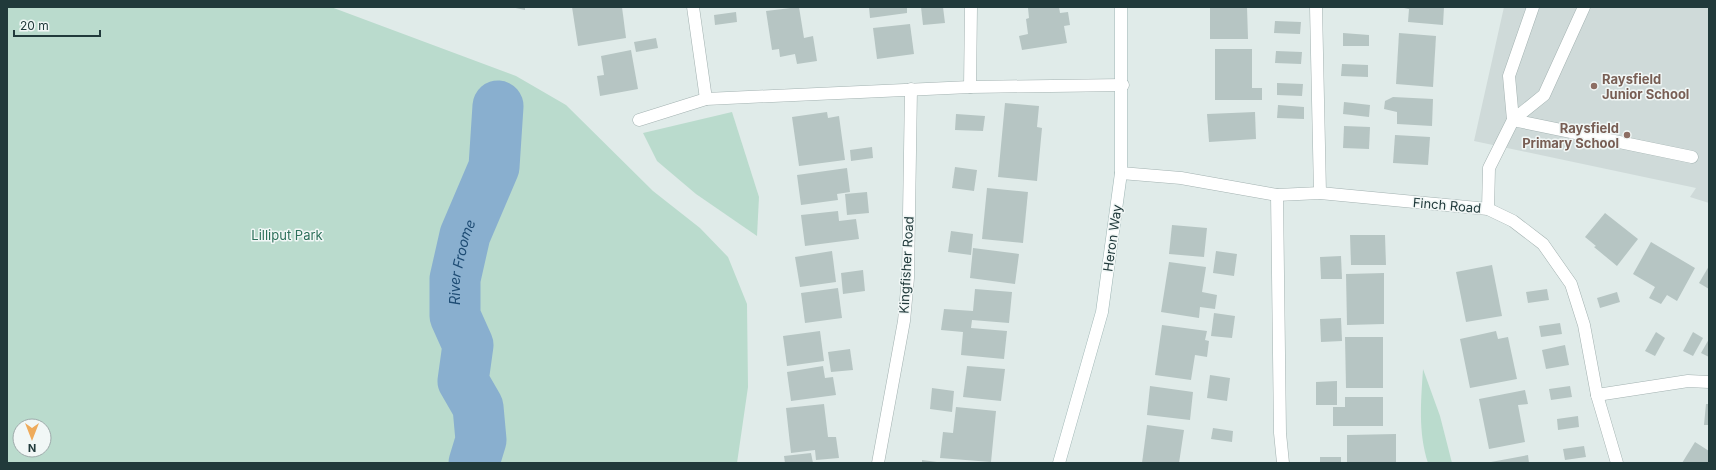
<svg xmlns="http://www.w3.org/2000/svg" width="1716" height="470" viewBox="0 0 1716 470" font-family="Inter,sans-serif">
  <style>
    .built { fill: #cfdad9 }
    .green { fill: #badbcd; fill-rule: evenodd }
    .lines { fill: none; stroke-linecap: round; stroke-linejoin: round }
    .river { stroke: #89afcf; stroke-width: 51 }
    .building { fill: #b6c5c3 }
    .lane-casing { stroke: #a3b2b1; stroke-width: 13 }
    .street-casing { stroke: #a3b2b1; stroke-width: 13 }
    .secondary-casing { stroke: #9fb6b5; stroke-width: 13 }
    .lane { stroke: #fff; stroke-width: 12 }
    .street { stroke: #fff; stroke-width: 12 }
    .secondary { stroke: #fff; stroke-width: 12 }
    .education-dot { fill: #8d6e63; stroke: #f1f7f6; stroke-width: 1.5 }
    .labels { text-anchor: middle; stroke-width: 3; stroke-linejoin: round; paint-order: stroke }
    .education-label { font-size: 13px; font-weight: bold; fill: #785e54; stroke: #f1f7f6; text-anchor: start }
    .street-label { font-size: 13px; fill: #213a3b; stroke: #f1f7f6 }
    .park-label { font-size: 13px; fill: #2d705b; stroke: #f1f7f6 }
    .water-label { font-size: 14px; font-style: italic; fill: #1e4c74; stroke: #f1f7f6 }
  </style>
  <rect width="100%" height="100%" fill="#e0ebe9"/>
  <!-- built -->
  <polygon class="built" points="1504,7 1709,7 1709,203 1690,197 1696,188 1474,141"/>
  <!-- green -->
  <g class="green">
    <path d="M7 7H331L516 76 566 105 653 191 700 228 728 257 747 304 748 387 737 463H7ZM20 426H44V450H20Z"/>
    <polygon points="732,112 759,197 757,236 696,194 657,161 643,133"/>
    <path d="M1423 369 1440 416 1452 463H1428C1418 432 1421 401 1423 369Z"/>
  </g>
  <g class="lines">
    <!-- river -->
    <path class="river" id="s1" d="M474 463 481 440 478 407 463 381 468 345 455 316V279L465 235 494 167 498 106"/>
  </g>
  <!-- building -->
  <g class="building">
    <polygon points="511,7 525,7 525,10"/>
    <polygon points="572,7 622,7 626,38 578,46"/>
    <polygon points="799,7 804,38 813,36 817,61 797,64 795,54 780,57 779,49 772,50 766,11"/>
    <polygon points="869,7 907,7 907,13 870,18"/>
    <polygon points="921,7 943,7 945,23 923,25"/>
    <polygon points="1033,7 1059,7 1060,13 1068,12 1070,25 1064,26 1067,43 1022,50 1019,36 1028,34 1026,19 1029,18 1028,8"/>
    <polygon points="1210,7 1247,7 1248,39 1210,39"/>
    <polygon points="1399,7 1444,7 1443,25 1408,22 1409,9"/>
    <polygon points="736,12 737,22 715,25 714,15"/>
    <polygon points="1275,21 1301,22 1300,34 1274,33"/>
    <polygon points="910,24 914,54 877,59 873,28"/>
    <polygon points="1343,33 1369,35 1369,46 1343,46"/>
    <polygon points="1399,33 1436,36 1433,87 1396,84"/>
    <polygon points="656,38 658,48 636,52 634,42"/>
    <polygon points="1215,49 1252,49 1252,88 1262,88 1262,100 1215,100"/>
    <polygon points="631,50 638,89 600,96 597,76 604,75 601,56"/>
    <polygon points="1276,51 1302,52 1301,64 1275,63"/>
    <polygon points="1342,64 1368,65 1368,77 1341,76"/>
    <polygon points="1277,83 1303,84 1302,96 1277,95"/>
    <polygon points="1393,97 1433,99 1432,126 1397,124 1397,112 1384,109 1385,101"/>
    <polygon points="1344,102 1370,105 1369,117 1343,114"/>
    <polygon points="1005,103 1039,106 1037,127 1042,128 1037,181 998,177"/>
    <polygon points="1278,105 1304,107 1304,119 1277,118"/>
    <polygon points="827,112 828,118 839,116 845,160 799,166 792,117"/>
    <polygon points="1255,112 1256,139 1209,142 1207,114"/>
    <polygon points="956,114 985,116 983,131 955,130"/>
    <polygon points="1344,126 1370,127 1369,149 1343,148"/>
    <polygon points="1395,135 1430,137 1428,165 1393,163"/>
    <polygon points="872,147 873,158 851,161 850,150"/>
    <polygon points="955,167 977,170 974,191 952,188"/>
    <polygon points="847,168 850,192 837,194 838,200 801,205 797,175"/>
    <polygon points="987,188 1028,192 1023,243 982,239"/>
    <polygon points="867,192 869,213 847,215 845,194"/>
    <polygon points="838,211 839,221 856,219 859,239 805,246 801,215"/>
    <polygon points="1605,213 1638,239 1617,266 1594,247 1596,246 1585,237"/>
    <polygon points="1172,225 1207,228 1204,257 1169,254"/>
    <polygon points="951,231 973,234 971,255 948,252"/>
    <polygon points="1350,235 1385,235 1386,265 1351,265"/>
    <polygon points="1651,242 1695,268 1677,301 1667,295 1661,304 1649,298 1655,287 1633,274"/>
    <polygon points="973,248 1019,254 1015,284 970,278"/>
    <polygon points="832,251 836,282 800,287 795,257"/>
    <polygon points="1216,251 1237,254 1234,276 1213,273"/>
    <polygon points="1341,256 1342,279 1321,279 1320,257"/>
    <polygon points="1169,262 1206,267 1202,292 1217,295 1215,309 1200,307 1199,318 1161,312"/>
    <polygon points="1492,265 1502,316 1466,322 1456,272"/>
    <polygon points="1709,266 1709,289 1699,283"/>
    <polygon points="863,270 865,291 843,294 841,273"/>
    <polygon points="1384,273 1384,324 1347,325 1346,274"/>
    <polygon points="838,288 842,318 805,323 801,293"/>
    <polygon points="975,289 1012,292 1009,323 972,320 971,328 1007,331 1004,359 961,355 963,332 941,330 944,309 973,311"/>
    <polygon points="1547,289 1549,300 1528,303 1526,292"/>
    <polygon points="1617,292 1620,302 1600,308 1597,298"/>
    <polygon points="1214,313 1235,316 1232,338 1211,336"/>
    <polygon points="1341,318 1342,341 1321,342 1320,319"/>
    <polygon points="1560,323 1562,334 1541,337 1539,326"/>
    <polygon points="1162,325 1207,331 1205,340 1209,341 1207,357 1195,355 1191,380 1155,375"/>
    <polygon points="820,331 824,361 787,366 783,336"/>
    <polygon points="1496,331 1498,339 1508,337 1517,379 1470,388 1460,339"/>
    <polygon points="1656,332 1665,338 1655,356 1645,351"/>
    <polygon points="1693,332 1703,338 1693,356 1683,351"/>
    <polygon points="1345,337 1383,337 1383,388 1346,388"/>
    <polygon points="1709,339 1709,357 1701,353"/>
    <polygon points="1565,345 1569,365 1546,369 1542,350"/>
    <polygon points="850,349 853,370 831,372 828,352"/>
    <polygon points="823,366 825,378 833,377 836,395 791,401 787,372"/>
    <polygon points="967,366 1005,369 1001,401 963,397"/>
    <polygon points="1210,375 1230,378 1227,401 1207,398"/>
    <polygon points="1337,381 1337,405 1316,405 1316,382"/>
    <polygon points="1150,386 1193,392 1190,420 1147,415"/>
    <polygon points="1570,386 1572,397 1551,400 1549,389"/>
    <polygon points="932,388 954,391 952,412 930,409"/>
    <polygon points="1525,390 1528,404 1518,405 1525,442 1489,449 1479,399"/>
    <polygon points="1345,397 1383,397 1383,426 1333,426 1333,407 1345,407"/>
    <polygon points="824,404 828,437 836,437 839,458 816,460 815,450 791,453 786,408"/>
    <polygon points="1706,404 1709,404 1709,425 1704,425"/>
    <polygon points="956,407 996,411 991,462 940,458 943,432 953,433"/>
    <polygon points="1578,416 1579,427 1558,430 1557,419"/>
    <polygon points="1147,425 1184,430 1179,463 1142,463"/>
    <polygon points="1213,428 1233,431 1232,442 1211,439"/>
    <polygon points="1396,434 1396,463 1347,463 1347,435"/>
    <polygon points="1695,442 1709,451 1709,463 1682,463"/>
    <polygon points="1584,446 1586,457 1565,460 1563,449"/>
    <polygon points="811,453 813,463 785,463 784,456"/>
    <polygon points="1528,455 1529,463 1491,463 1491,462"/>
    <rect x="1320" y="457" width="21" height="6"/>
    <polygon points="922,460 937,462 937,463 922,463"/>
  </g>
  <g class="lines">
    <!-- lane casing -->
    <g class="lane-casing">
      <g id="lane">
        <polyline points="1513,120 1692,157"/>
        <polyline points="1513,120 1509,76 1533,7"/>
        <polyline points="1488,209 1489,168 1513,120 1544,95 1584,7"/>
      </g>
    </g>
    <!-- street casing -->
    <g class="street-casing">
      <g id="street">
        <polyline points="693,7 706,99"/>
        <polyline points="1316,7 1320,193"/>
        <polyline points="970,87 971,7"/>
        <polyline points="639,120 706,99 970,87 1123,85"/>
        <polyline points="1121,173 1181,178 1277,195 1320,193 1488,209 1513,221 1543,244 1571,284 1584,325 1597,395 1617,463"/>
        <polyline points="1277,195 1280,433 1283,463"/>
        <polyline points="1597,395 1688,381 1709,382"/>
        <polyline points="878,463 904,321 908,278 911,89"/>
      </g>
    </g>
    <!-- secondary casing -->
    <g class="secondary-casing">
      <polyline id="secondary" points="1059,463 1102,312 1121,173 1121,7"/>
    </g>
    <!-- lane -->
    <use href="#lane" class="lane"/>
    <!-- street -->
    <use href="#street" class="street"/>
    <!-- secondary -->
    <use href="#secondary" class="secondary"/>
  </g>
  <!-- markers -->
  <g class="education-dot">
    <circle cx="1594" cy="86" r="4"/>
    <circle cx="1627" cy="135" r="4"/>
  </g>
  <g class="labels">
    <!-- education labels -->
    <g class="education-label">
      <text x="1602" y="84">Raysfield<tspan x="1602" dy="15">Junior School</tspan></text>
      <text x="1619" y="133" text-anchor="end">Raysfield<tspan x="1619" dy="15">Primary School</tspan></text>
    </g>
    <!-- street labels -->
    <g class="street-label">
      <text transform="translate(1447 205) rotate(5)" y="5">Finch Road</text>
      <text transform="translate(1112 238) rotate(-82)" y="5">Heron Way</text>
      <text transform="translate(906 265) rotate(-87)" y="5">Kingfisher Road</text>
    </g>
    <!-- park labels -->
    <g class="park-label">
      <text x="287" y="240">Lilliput Park</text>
    </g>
    <!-- water labels -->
    <g class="water-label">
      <text dy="5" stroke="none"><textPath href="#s1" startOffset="210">River Froome</textPath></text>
    </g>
  </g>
  <!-- border -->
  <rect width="1716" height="470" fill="none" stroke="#213a3b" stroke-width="16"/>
  <!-- north arrow -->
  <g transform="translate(32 438) rotate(180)"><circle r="19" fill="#f1f7f6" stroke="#9eabab"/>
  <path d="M0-3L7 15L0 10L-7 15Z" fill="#eeab5b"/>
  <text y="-6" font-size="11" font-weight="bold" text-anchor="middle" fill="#213a3b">N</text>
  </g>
  <!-- scale -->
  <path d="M14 30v6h86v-6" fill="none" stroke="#213a3b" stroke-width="2"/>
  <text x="20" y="30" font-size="12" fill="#213a3b" stroke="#f1f7f6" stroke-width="3" paint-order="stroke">20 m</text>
</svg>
